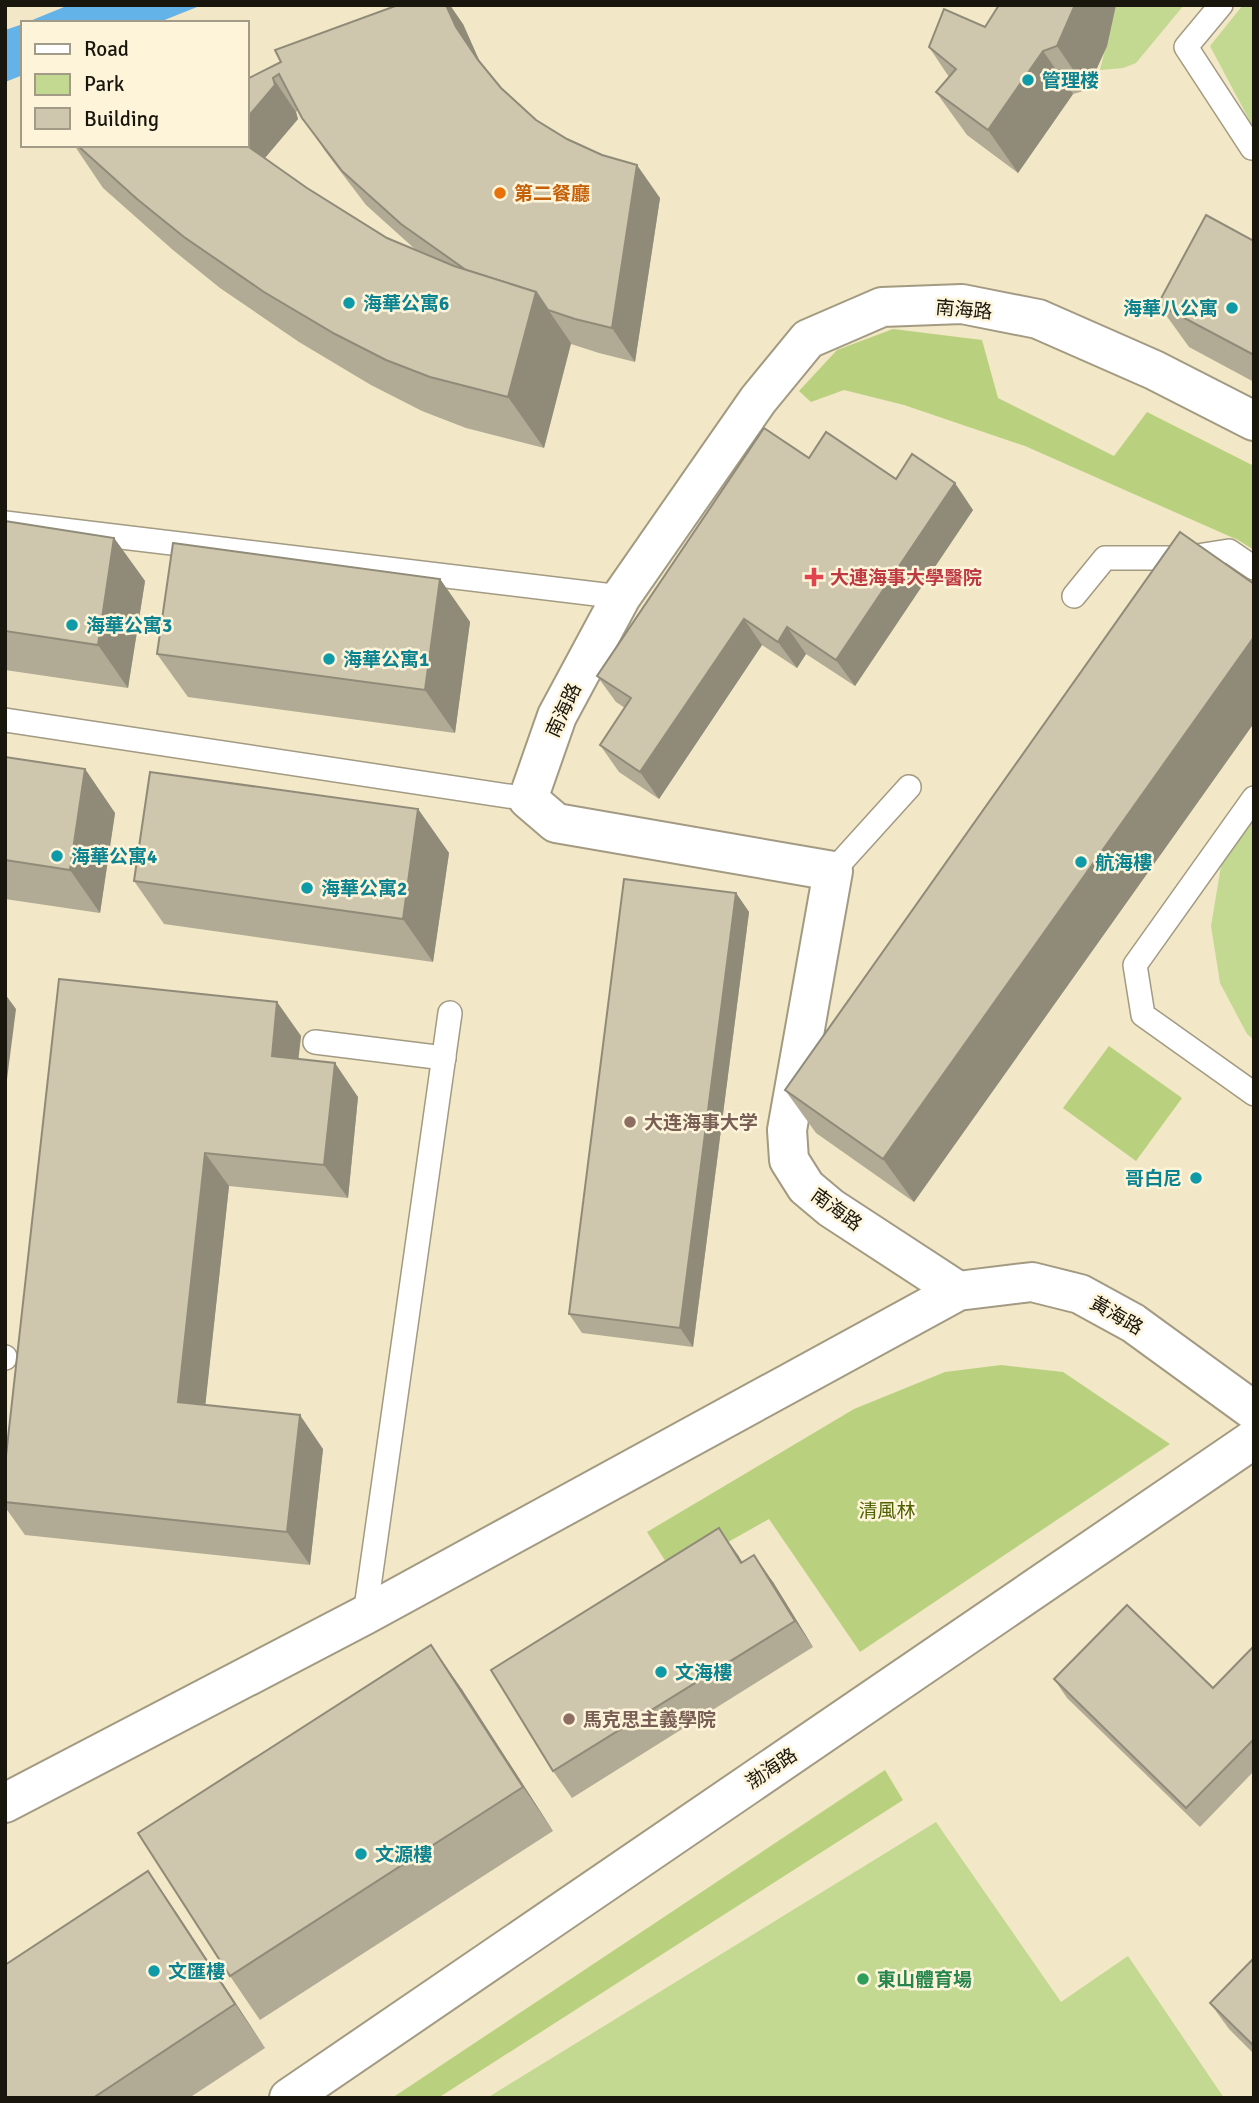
<svg xmlns="http://www.w3.org/2000/svg" width="1259" height="2103" viewBox="0 0 1259 2103" font-family="Signika,'Noto Sans SC',sans-serif">
  <style>
    .built { fill: #f2e7c6; fill-rule: evenodd }
    .green { fill: #c3d992 }
    .forest { fill: #b9d17f }
    .water { fill: #63b2e8 }
    .lines { fill: none; stroke-linecap: round; stroke-linejoin: round }
    .service-casing { stroke: #a29a82; stroke-width: 26 }
    .minor-casing { stroke: #a29a82; stroke-width: 42 }
    .service { stroke: #fff; stroke-width: 23 }
    .minor { stroke: #fff; stroke-width: 38 }
    .wall { fill: #b1aa95; fill-rule: evenodd }
    .shaded-wall { fill: #908b79 }
    .building { fill: #cec6ad; stroke: #908b79; stroke-width: 2 }
    .culture-dot { fill: #0f9aa8; stroke: #fdf4da; stroke-width: 2.5 }
    .food-dot { fill: #e8710a; stroke: #fdf4da; stroke-width: 2.5 }
    .health-dot { fill: #e0444e; stroke: #fdf4da; stroke-width: 2.5 }
    .education-dot { fill: #8d6e63; stroke: #fdf4da; stroke-width: 2.5 }
    .leisure-dot { fill: #2e9e5b; stroke: #fdf4da; stroke-width: 2.5 }
    .labels { text-anchor: middle; stroke-width: 5; stroke-linejoin: round; paint-order: stroke }
    .culture-label { font-size: 19px; font-weight: bold; fill: #0d838f; stroke: #fdf4da; text-anchor: start }
    .food-label { font-size: 19px; font-weight: bold; fill: #c56008; stroke: #fdf4da; text-anchor: start }
    .street-label { font-size: 19px; fill: #19160d; stroke: #fdf4da }
    .health-label { font-size: 19px; font-weight: bold; fill: #be3a42; stroke: #fdf4da; text-anchor: start }
    .education-label { font-size: 19px; font-weight: bold; fill: #785e54; stroke: #fdf4da; text-anchor: start }
    .park-label { font-size: 19px; fill: #4d6000; stroke: #fdf4da }
    .leisure-label { font-size: 19px; font-weight: bold; fill: #27864d; stroke: #fdf4da; text-anchor: start }
  </style>
  <rect width="100%" height="100%" fill="#fdf4da"/>
  <!-- built -->
  <path class="built" d="M5 5H1254V2098H5ZM23 23H247V145H23Z"/>
  <!-- green -->
  <g class="green">
    <polygon points="1116,5 1184,5 1136,63 1123,68 1100,70"/>
    <polygon points="1243,5 1254,5 1254,129 1210,46"/>
    <polygon points="1254,810 1254,1040 1247,1034 1220,983 1211,926 1221,866"/>
    <polygon points="936,1822 1061,2002 1128,1956 1224,2098 487,2098"/>
  </g>
  <!-- forest -->
  <g class="forest">
    <polygon points="893,329 982,340 998,398 1114,456 1147,412 1254,466 1254,550 1238,540 1025,446 904,405 844,390 811,402 799,391 837,350"/>
    <polygon points="1109,1046 1182,1098 1136,1161 1063,1108"/>
    <polygon points="1001,1365 1063,1372 1170,1444 860,1652 769,1519 673,1573 647,1532 854,1409 945,1372"/>
    <polygon points="885,1770 903,1800 438,2098 392,2098"/>
  </g>
  <!-- water -->
  <g class="water">
    <polygon points="69,5 202,5 157,23 25,23"/>
    <polygon points="23,24 23,75 5,82 5,30"/>
  </g>
  <g class="lines">
    <!-- service casing -->
    <g class="service-casing">
      <g id="service">
        <polyline points="1221,5 1186,47 1252,148 1254,148"/>
        <polyline points="5,523 621,597"/>
        <polyline points="1074,596 1105,558 1184,558 1229,551 1254,568"/>
        <polyline points="5,720 528,799"/>
        <polyline points="1254,798 1135,965 1143,1015 1254,1094"/>
        <polyline points="833,871 909,787"/>
        <polyline points="315,1042 444,1058"/>
        <polyline points="5,1358 5,1357"/>
        <polyline points="365,1615 450,1013"/>
      </g>
    </g>
    <!-- minor casing -->
    <g class="minor-casing">
      <g id="minor">
        <polyline points="958,1291 831,1208 806,1187 789,1160 787,1130 833,871 556,823 528,799 557,716 621,597 758,400 808,339 882,307 962,304 1038,319 1154,370 1254,421"/>
        <polyline points="5,1803 365,1615 958,1291 1032,1282 1080,1294 1133,1323 1254,1411"/>
        <polyline points="289,2098 1254,1439"/>
      </g>
    </g>
    <!-- service -->
    <use href="#service" class="service"/>
    <!-- minor -->
    <use href="#minor" class="minor"/>
  </g>
  <!-- wall -->
  <g class="wall">
    <polygon points="999,5 1116,5 1107,46 1087,90 1073,94 1018,173 967,135 936,92 949,77 929,47 985,27"/>
    <path d="M463 24 479 60 486 70 501 88 536 120 660 198 635 362 599 353 571 344 544 448 466 428 422 411 371 385 299 342 220 288 173 250 103 188 74 145H247V79ZM298 110 325 151 366 205 416 250 387 238 307 188 264 159 298 119 296 112Z"/>
    <polygon points="1254,241 1254,382 1189,347 1158,304"/>
    <polygon points="809,458 896,479 973,510 855,686 806,654 797,668 762,645 659,799 619,772 600,745 625,708 616,702 597,676"/>
    <polygon points="5,521 114,538 145,581 128,688 5,670"/>
    <polygon points="440,579 470,622 455,733 188,697 157,654"/>
    <polygon points="1254,584 1254,723 914,1202 816,1133 785,1090"/>
    <polygon points="5,757 85,769 115,813 100,913 5,899"/>
    <polygon points="418,809 449,853 433,962 164,924 134,881"/>
    <polygon points="736,893 749,912 693,1347 582,1333 569,1314"/>
    <polygon points="277,1002 301,1036 298,1059 358,1097 348,1198 229,1186 205,1405 323,1449 310,1565 25,1535 5,1507 5,1465"/>
    <polygon points="738,1555 742,1562 773,1582 813,1647 572,1798 553,1771"/>
    <polygon points="1254,1646 1254,1771 1200,1827 1067,1698 1054,1679 1213,1688"/>
    <polygon points="461,1688 553,1831 260,2020 230,1976"/>
    <polygon points="148,1871 178,1915 265,2048 189,2098 5,2098"/>
    <polygon points="1254,1958 1254,2054 1229,2029 1210,2003"/>
  </g>
  <!-- shaded-wall -->
  <g class="shaded-wall">
    <polygon points="446,5 450,5 463,24 479,60 501,94 456,27"/>
    <polygon points="1075,5 1116,5 1107,46 1087,90 1057,46"/>
    <polygon points="1043,51 1073,94 1018,173 988,130"/>
    <polygon points="273,78 296,112 298,119 252,173 232,145 247,145 247,118"/>
    <polygon points="637,165 660,198 635,362 612,328"/>
    <polygon points="536,292 571,343 544,448 508,397"/>
    <polygon points="955,483 973,510 855,686 836,660"/>
    <polygon points="114,538 145,581 128,688 98,645"/>
    <polygon points="440,579 470,622 455,733 425,690"/>
    <polygon points="744,619 762,645 659,799 640,772"/>
    <polygon points="787,627 806,654 797,668 778,642"/>
    <polygon points="1254,637 1254,723 914,1202 883,1159"/>
    <polygon points="85,769 115,813 100,913 70,870"/>
    <polygon points="418,809 449,853 433,962 403,919"/>
    <polygon points="736,893 749,912 693,1347 680,1328"/>
    <polygon points="5,994 16,1009 5,1095"/>
    <polygon points="277,1002 301,1036 295,1090 272,1056"/>
    <polygon points="335,1063 358,1097 348,1198 324,1165"/>
    <polygon points="205,1153 229,1186 202,1436 178,1402"/>
    <polygon points="300,1415 323,1449 310,1565 287,1532"/>
    <polygon points="719,1528 738,1555 759,1590 741,1563"/>
    <polygon points="754,1555 773,1582 813,1647 795,1621"/>
    <polygon points="431,1645 461,1688 553,1831 523,1787"/>
    <polygon points="148,1871 178,1915 265,2048 235,2004"/>
  </g>
  <!-- building -->
  <g class="building">
    <polygon points="398,5 446,5 456,27 478,60 501,88 536,120 567,139 602,155 637,165 612,328 575,319 548,310 536,292 466,270 401,224 342,171 302,118 279,74 273,78 275,85 247,118 247,79 281,62 275,50"/>
    <polygon points="999,5 1075,5 1057,46 1043,51 988,130 936,92 956,69 929,47 944,9 985,27"/>
    <polygon points="77,145 246,145 307,188 387,238 454,266 536,292 508,397 430,377 386,360 335,334 264,292 184,237 137,199"/>
    <polygon points="1206,215 1254,241 1254,355 1158,304"/>
    <polygon points="764,428 809,458 826,432 896,479 912,454 955,483 836,660 787,627 778,642 744,619 640,772 600,745 631,698 597,676"/>
    <polygon points="5,521 114,538 98,645 5,631"/>
    <polygon points="1180,532 1254,584 1254,637 883,1159 785,1090"/>
    <polygon points="173,543 440,579 425,690 157,654"/>
    <polygon points="5,757 85,769 70,870 5,860"/>
    <polygon points="150,772 418,809 403,919 134,881"/>
    <polygon points="624,879 736,893 680,1328 569,1314"/>
    <polygon points="59,979 277,1002 272,1056 335,1063 324,1165 205,1153 178,1402 300,1415 287,1532 5,1502 5,1465"/>
    <polygon points="719,1528 741,1563 754,1555 795,1621 553,1771 491,1670"/>
    <polygon points="1127,1605 1213,1688 1254,1646 1254,1739 1186,1808 1054,1679"/>
    <polygon points="431,1645 523,1787 230,1976 138,1833"/>
    <polygon points="148,1871 235,2004 93,2098 5,2098 5,1965"/>
    <polygon points="1254,1958 1254,2046 1210,2003"/>
  </g>
  <!-- markers -->
  <g class="culture-dot">
    <circle cx="1028" cy="80" r="7"/>
    <circle cx="349" cy="303" r="7"/>
    <circle cx="1232" cy="308" r="7"/>
    <circle cx="72" cy="625" r="7"/>
    <circle cx="329" cy="659" r="7"/>
    <circle cx="57" cy="856" r="7"/>
    <circle cx="1081" cy="862" r="7"/>
    <circle cx="307" cy="888" r="7"/>
    <circle cx="1196" cy="1178" r="7"/>
    <circle cx="661" cy="1672" r="7"/>
    <circle cx="361" cy="1854" r="7"/>
    <circle cx="154" cy="1971" r="7"/>
  </g>
  <circle class="food-dot" cx="500" cy="193" r="7"/>
  <path class="health-dot" d="M810.5 566.5h7v7h7v7h-7v7h-7v-7h-7v-7h7z"/>
  <g class="education-dot">
    <circle cx="630" cy="1122" r="7"/>
    <circle cx="569" cy="1719" r="7"/>
  </g>
  <circle class="leisure-dot" cx="863" cy="1979" r="7"/>
  <g class="labels">
    <!-- culture labels -->
    <g class="culture-label">
      <text x="1042" y="87">管理楼</text>
      <text x="363" y="310">海華公寓6</text>
      <text x="1218" y="315" text-anchor="end">海華八公寓</text>
      <text x="86" y="632">海華公寓3</text>
      <text x="343" y="666">海華公寓1</text>
      <text x="71" y="863">海華公寓4</text>
      <text x="1095" y="869">航海樓</text>
      <text x="321" y="895">海華公寓2</text>
      <text x="1182" y="1185" text-anchor="end">哥白尼</text>
      <text x="675" y="1679">文海樓</text>
      <text x="375" y="1861">文源樓</text>
      <text x="168" y="1978">文匯樓</text>
    </g>
    <!-- food labels -->
    <g class="food-label">
      <text x="514" y="200">第二餐廳</text>
    </g>
    <!-- street labels -->
    <g class="street-label">
      <text transform="translate(964 309) rotate(5)" y="7">南海路</text>
      <text transform="translate(563 710) rotate(-65)" y="7">南海路</text>
      <text transform="translate(837 1209) rotate(36)" y="7">南海路</text>
      <text transform="translate(1117 1315) rotate(30)" y="7">黃海路</text>
      <text transform="translate(771 1768) rotate(-34)" y="7">渤海路</text>
    </g>
    <!-- health labels -->
    <g class="health-label">
      <text x="830" y="584">大連海事大學醫院</text>
    </g>
    <!-- education labels -->
    <g class="education-label">
      <text x="644" y="1129">大连海事大学</text>
      <text x="583" y="1726">馬克思主義學院</text>
    </g>
    <!-- park labels -->
    <g class="park-label">
      <text x="887" y="1517">清風林</text>
    </g>
    <!-- leisure labels -->
    <g class="leisure-label">
      <text x="877" y="1986">東山體育場</text>
    </g>
  </g>
  <!-- border -->
  <rect width="1259" height="2103" fill="none" stroke="#19160d" stroke-width="14"/>
  <!-- legend -->
  <rect x="21" y="21" width="228" height="126" fill="#fdf4da" stroke="#a29b88" stroke-width="2"/>
  <rect x="35" y="44" width="35" height="10" fill="#ffffff" stroke="#a29b88" stroke-width="2"/>
  <text x="84" y="56" font-size="21" fill="#19160d">Road</text>
  <rect x="35" y="74" width="35" height="21" fill="#c3d992" stroke="#a29b88" stroke-width="2"/>
  <text x="84" y="91" font-size="21" fill="#19160d">Park</text>
  <rect x="35" y="108" width="35" height="21" fill="#cec6ad" stroke="#a29b88" stroke-width="2"/>
  <text x="84" y="126" font-size="21" fill="#19160d">Building</text>
</svg>
